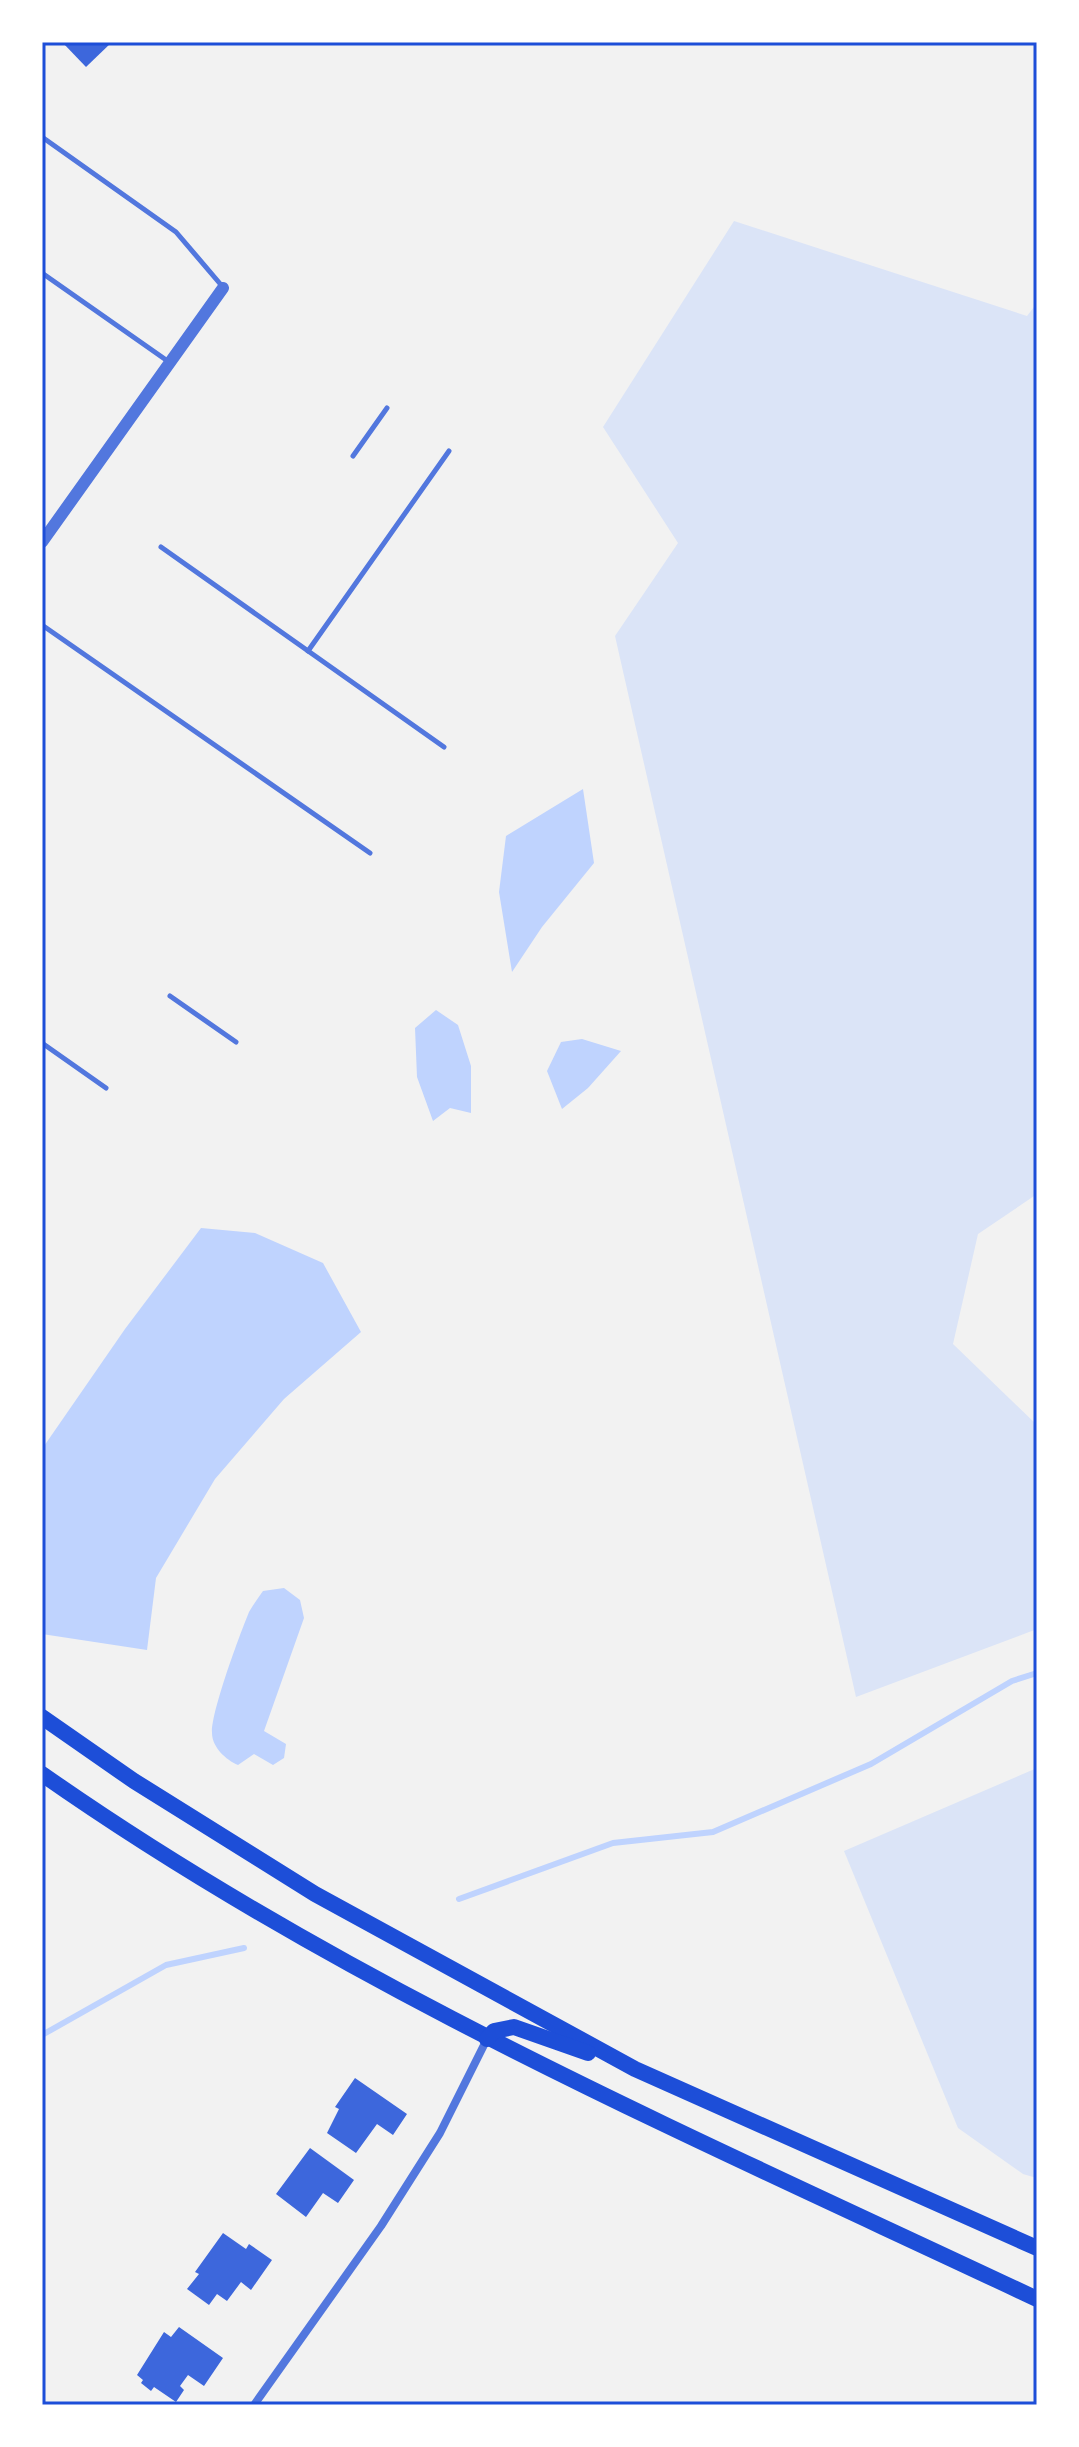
<svg xmlns="http://www.w3.org/2000/svg" width="1079" height="2447" viewBox="0 0 1079 2447" font-family="'Public Sans',sans-serif">
  <style>
    .green { fill: #dbe4f7 }
    .water { fill: #bfd3fe }
    .lines { fill: none; stroke-linecap: round; stroke-linejoin: round }
    .stream { stroke: #bfd3fe; stroke-width: 6 }
    .building { fill: #3d67dc }
    .service { stroke: #5277de; stroke-width: 5 }
    .minor { stroke: #5277de; stroke-width: 8 }
    .tertiary { stroke: #5277de; stroke-width: 12 }
    .primary { stroke: #1d4ed8; stroke-width: 16 }
    .neatline { fill: none; stroke: #1d4ed8; stroke-width: 3 }
  </style>
  <rect width="100%" height="100%" fill="#f2f2f2"/>
  <!-- green -->
  <g class="green">
    <polygon points="734,221 1027,316 1037,303 1037,1194 978,1234 953,1344 1037,1425 1037,1629 856,1697 615,636 678,543 603,427"/>
    <polygon points="1037,1768 1037,2178 1023,2174 958,2128 844,1851"/>
  </g>
  <!-- water -->
  <g class="water">
    <polygon points="583,789 594,863 542,927 512,972 499,892 506,836"/>
    <polygon points="436,1010 458,1025 471,1066 471,1113 450,1108 433,1121 417,1077 415,1028"/>
    <polygon points="582,1039 621,1051 588,1088 562,1109 547,1071 561,1042"/>
    <polygon points="201,1228 255,1233 323,1263 361,1332 284,1399 215,1479 156,1578 147,1650 42,1634 42,1449 125,1329"/>
    <path d="M284 1588 300 1600 304 1618 264 1731 286 1744 284 1758 273 1765 254 1754 238 1765C226 1760 212 1747 212 1733 211 1712 240 1634 249 1612 253 1605 258 1598 263 1591Z"/>
  </g>
  <g class="lines">
    <!-- stream -->
    <g class="stream">
      <polyline points="459,1899 613,1843 713,1832 871,1764 1012,1681 1037,1673"/>
      <polyline points="42,2035 166,1965 244,1948"/>
    </g>
  </g>
  <!-- building -->
  <g class="building">
    <polygon points="62,42 112,42 86,67"/>
    <polygon points="355,2078 407,2114 393,2135 377,2124 356,2153 327,2133 339,2109 335,2107"/>
    <polygon points="310,2148 354,2180 338,2203 323,2193 306,2217 276,2194"/>
    <polygon points="223,2233 246,2249 249,2244 272,2260 251,2290 241,2282 227,2301 217,2294 209,2305 187,2289 199,2274 195,2272"/>
    <polygon points="179,2327 223,2358 204,2386 188,2375 180,2386 184,2390 176,2402 154,2387 151,2391 141,2383 143,2380 137,2375 164,2332 171,2337"/>
  </g>
  <g class="lines">
    <!-- service -->
    <g class="service">
      <polyline points="42,137 176,232 222,286"/>
      <polyline points="42,273 169,362"/>
      <polyline points="353,456 387,408"/>
      <polyline points="161,547 444,747"/>
      <polyline points="42,625 370,853"/>
      <polyline points="308,651 449,451"/>
      <polyline points="170,996 236,1042"/>
      <polyline points="42,1043 106,1088"/>
    </g>
    <!-- minor -->
    <polyline class="minor" points="254,2405 381,2226 440,2133 487,2039"/>
    <!-- tertiary -->
    <polyline class="tertiary" points="42,542 223,288"/>
    <!-- primary -->
    <g class="primary">
      <polyline points="42,1717 134,1781 315,1894 635,2069 1037,2248"/>
      <path d="M42 1774C350 1990 698 2139 1037 2299"/>
      <polyline points="487,2039 494,2031 514,2027 588,2053"/>
    </g>
  </g>
  <!-- border -->
  <rect width="1079" height="2447" fill="none" stroke="#ffffff" stroke-width="88"/>
  <rect x="44" y="44" width="991" height="2359" class="neatline"/>
</svg>
